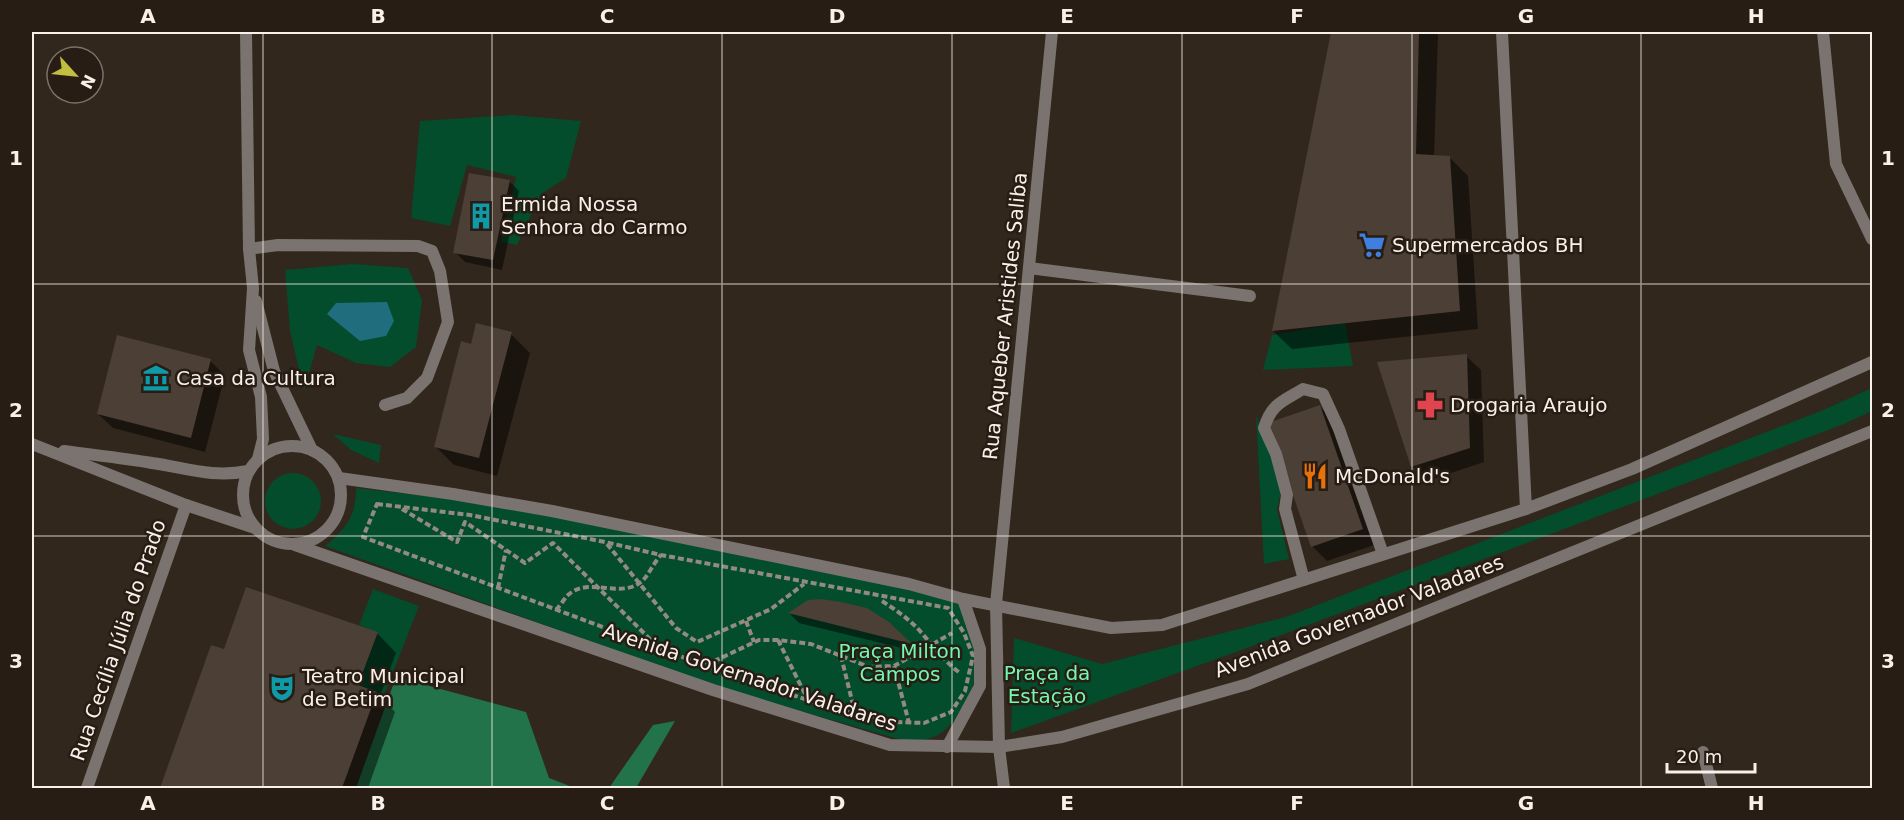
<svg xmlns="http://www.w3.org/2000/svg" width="1904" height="820" viewBox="0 0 1904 820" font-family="'DejaVu Sans',sans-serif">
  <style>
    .green { fill: #034c2c }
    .forest { fill: #227349 }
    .water { fill: #1f6d7d }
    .shadow { fill: #0007 }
    .building { fill: #4c3f35 }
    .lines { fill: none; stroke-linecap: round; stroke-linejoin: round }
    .path { stroke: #938a81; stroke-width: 4; stroke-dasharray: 6 3; stroke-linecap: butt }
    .service { stroke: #7a736f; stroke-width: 12 }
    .minor { stroke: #7a736f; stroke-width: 12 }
    .tertiary { stroke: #7a736f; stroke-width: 12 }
    .grid { fill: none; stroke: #f8f0e9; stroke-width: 1.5; stroke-opacity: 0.55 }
    .labels { text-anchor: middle; stroke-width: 5; stroke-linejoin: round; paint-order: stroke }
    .poi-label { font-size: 20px; fill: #f8f0e9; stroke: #281d14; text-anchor: start }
    .street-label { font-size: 20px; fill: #f8f0e9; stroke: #281d14 }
    .park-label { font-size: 20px; fill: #73f9af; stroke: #281d14 }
    .neatline { fill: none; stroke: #f8f0e9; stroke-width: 2 }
    .grid-label { font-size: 20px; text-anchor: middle; font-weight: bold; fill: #f8f0e9 }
  </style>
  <rect width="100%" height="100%" fill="#32271d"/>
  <!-- green -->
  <g class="green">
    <polygon points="512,115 581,121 566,178 541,194 517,245 501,242 516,177 467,165 450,226 411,218 420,121"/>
    <polygon points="353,264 408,268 422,300 416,347 390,367 356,363 317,345 304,391 290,331 285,270"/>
    <polygon points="1345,323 1353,366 1263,370 1272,335"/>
    <polygon points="1872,388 1872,411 1844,424 1233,653 1011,733 1014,638 1102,664 1286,617 1821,411"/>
    <polygon points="1256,415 1282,487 1277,510 1289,559 1264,564"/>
    <polygon points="333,434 381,445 379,463 351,450"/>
    <circle cx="293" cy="501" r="28"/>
    <path d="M356 488 470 501 614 527 939 595 960 603C966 617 973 632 977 647 984 675 962 723 936 736 929 740 917 740 909 742L723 689 325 546C346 529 356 516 356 488Z"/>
    <polygon points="373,589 419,606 384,695 358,685 378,633 359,625"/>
  </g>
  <!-- forest -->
  <g class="forest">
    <polygon points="396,677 526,712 549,778 575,788 356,788"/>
    <polygon points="675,721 636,788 609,788 653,725"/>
  </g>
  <!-- water -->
  <polygon class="water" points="387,302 394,321 386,336 360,341 327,314 336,303"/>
  <!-- shadow -->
  <g class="shadow">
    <polygon points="1333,32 1434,32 1438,35 1434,157 1449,157 1468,176 1478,329 1292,349 1273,331"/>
    <polygon points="509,181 519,191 502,270 465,262 455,252"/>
    <polygon points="511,334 530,353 497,476 454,465 435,446 472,345"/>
    <polygon points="1466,356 1481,370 1484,462 1427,481 1413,466"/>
    <polygon points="210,361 225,375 205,452 113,428 98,414"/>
    <polygon points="1319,406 1334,421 1377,544 1327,561 1312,546"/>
    <polygon points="247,589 378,634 396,653 380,696 395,712 368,788 162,788 212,647 224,651"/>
    <polygon points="790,614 888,623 918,652 799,623"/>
  </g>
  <!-- building -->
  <g class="building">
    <polygon points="1331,32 1419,32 1416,154 1450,156 1460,311 1272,331"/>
    <polygon points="469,173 510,180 493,260 453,253"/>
    <polygon points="476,323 512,332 479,458 434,447 461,341 471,344"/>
    <polygon points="117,335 211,359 191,438 97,414"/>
    <polygon points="1467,354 1470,448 1411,467 1377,362"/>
    <polygon points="1320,405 1363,529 1311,547 1268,423"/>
    <polygon points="246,587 378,632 358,685 377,692 342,788 160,788 211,645 224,649"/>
    <polygon points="821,599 841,602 867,608 889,622 912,644 788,613 808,600"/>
  </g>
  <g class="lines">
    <!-- path -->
    <g class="path">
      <polygon points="377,504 470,515 605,542 661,555 948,608 964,633 973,656 965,691 951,712 924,723 896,722 831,708 701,664 363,537"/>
      <polyline points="402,509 457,542 465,522 525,563 553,543 657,646"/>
      <polyline points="607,544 676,628 697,642 771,609 804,584"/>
      <polyline points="498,588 506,550"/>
      <path d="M882 601C896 610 909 619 920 631 933 646 944 661 960 673"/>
      <path d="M556 610C560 606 564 599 568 595 589 576 619 599 641 582 647 578 654 562 661 555"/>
      <polyline points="746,621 754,642"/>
      <polyline points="778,640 806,696"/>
      <polyline points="841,656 855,713"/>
      <polyline points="706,665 759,640 778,640 811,644 869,667 894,666 952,633"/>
      <polyline points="894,666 909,723"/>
    </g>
    <!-- service -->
    <g class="service">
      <polyline points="249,249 278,245 418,246 432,251 440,271 448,322 427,378 407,398 385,405"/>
      <polyline points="1029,268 1250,296"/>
      <path d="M1304 580 1285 509 1287 495 1276 454 1264 428C1272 403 1282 402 1303 389L1323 394 1339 429 1383 554"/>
    </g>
    <!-- minor -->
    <g class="minor">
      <polyline points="246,32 249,249 253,288 249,350 261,397 263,439 258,459"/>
      <polyline points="1502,32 1526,509"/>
      <polyline points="1823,32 1836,164 1872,239"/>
      <polyline points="256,301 274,371 312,450"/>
      <polyline points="996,604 1052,32"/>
      <polyline points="999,747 1004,788"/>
      <polyline points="1703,752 1712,788"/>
      <polyline points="87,788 186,505"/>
    </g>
    <!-- tertiary -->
    <g class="tertiary">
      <polyline points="32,444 186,505 255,528"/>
      <circle cx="292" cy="495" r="49"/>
      <path d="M64 451C93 455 123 458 152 463 187 468 212 478 248 471"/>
      <polyline points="339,478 453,494 552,511 909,584 963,599 1111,628 1162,625 1526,509 1632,469 1872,362"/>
      <polyline points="295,545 713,690 890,745 999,747 1062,737 1248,684 1872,431"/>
      <polyline points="996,604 999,747"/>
      <polyline points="947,747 980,686 980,649 963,599"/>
    </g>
  </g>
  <!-- grid -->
  <path class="grid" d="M263 32V788M492 32V788M722 32V788M952 32V788M1182 32V788M1412 32V788M1641 32V788M32 284H1872M32 536H1872"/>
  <!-- icons -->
  <defs>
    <g id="building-bare" transform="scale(2.07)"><path d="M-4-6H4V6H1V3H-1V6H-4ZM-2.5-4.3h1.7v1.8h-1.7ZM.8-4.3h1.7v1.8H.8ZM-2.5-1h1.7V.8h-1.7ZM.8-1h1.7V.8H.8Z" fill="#0f9aa8" stroke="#281d14" stroke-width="2.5" paint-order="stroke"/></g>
    <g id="supermarket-bare" transform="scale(2.07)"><path d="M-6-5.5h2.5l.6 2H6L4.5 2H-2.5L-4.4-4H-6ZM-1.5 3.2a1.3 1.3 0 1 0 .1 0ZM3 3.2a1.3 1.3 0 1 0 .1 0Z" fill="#3f7fe0" stroke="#281d14" stroke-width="2.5" paint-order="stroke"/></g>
    <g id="museum-bare" transform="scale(2.07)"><path d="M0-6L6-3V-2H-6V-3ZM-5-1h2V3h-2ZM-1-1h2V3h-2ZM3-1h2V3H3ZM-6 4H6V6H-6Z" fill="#0f9aa8" stroke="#281d14" stroke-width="2.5" paint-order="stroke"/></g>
    <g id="pharmacy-bare" transform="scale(2.07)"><path d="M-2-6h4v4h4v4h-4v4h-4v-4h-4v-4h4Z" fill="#e0444e" stroke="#281d14" stroke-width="2.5" paint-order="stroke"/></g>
    <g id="restaurant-bare" transform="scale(2.07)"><path d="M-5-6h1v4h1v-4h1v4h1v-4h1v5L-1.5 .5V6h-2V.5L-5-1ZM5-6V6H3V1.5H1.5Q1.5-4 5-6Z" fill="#e8710a" stroke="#281d14" stroke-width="2.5" paint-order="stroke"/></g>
    <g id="theatre-bare" transform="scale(2.07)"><path d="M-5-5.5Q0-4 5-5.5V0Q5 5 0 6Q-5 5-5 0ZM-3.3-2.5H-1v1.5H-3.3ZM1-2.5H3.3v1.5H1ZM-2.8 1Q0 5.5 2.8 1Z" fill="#0f9aa8" stroke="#281d14" stroke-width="2.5" paint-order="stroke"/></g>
  </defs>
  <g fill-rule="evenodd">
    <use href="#building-bare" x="481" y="216"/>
    <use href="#supermarket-bare" x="1372" y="245"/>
    <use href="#museum-bare" x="156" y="378"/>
    <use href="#pharmacy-bare" x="1430" y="405"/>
    <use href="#restaurant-bare" x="1315" y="476"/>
    <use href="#theatre-bare" x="282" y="688"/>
  </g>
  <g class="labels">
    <!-- poi labels -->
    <g class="poi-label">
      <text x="501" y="211">Ermida Nossa<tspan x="501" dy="23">Senhora do Carmo</tspan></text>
      <text x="1392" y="252">Supermercados BH</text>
      <text x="176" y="385">Casa da Cultura</text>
      <text x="1450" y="412">Drogaria Araujo</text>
      <text x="1335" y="483">McDonald's</text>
      <text x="302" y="683">Teatro Municipal<tspan x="302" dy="23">de Betim</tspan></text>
    </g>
    <!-- street labels -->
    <g class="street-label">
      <text transform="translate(1005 316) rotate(-84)" y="7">Rua Aqueber Aristides Saliba</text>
      <text transform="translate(1359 616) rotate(-21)" y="7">Avenida Governador Valadares</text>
      <text transform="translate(118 640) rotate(-71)" y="7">Rua Cecília Júlia do Prado</text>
      <text transform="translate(750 677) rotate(18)" y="7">Avenida Governador Valadares</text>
    </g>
    <!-- park labels -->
    <g class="park-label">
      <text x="900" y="658">Praça Milton<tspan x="900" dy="23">Campos</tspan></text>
      <text x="1047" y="680">Praça da<tspan x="1047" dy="23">Estação</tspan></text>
    </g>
  </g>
  <!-- border -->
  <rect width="1904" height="820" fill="none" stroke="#281d14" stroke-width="66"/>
  <!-- north arrow -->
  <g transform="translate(75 75) rotate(117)"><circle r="28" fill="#281d14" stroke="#7b7169" stroke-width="1.5"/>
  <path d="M0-4.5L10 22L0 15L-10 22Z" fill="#c1be40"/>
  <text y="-9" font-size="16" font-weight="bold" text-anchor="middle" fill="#f8f0e9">N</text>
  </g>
  <!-- scale -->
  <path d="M1667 763v9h88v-9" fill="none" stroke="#f8f0e9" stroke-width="3"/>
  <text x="1676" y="763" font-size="18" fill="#f8f0e9" stroke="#281d14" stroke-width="4.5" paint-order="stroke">20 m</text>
  <rect x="33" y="33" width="1838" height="754" class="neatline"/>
  <g class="grid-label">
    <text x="148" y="23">A</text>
    <text x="378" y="23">B</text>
    <text x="607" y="23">C</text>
    <text x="837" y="23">D</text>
    <text x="1067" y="23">E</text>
    <text x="1297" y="23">F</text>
    <text x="1526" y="23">G</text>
    <text x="1756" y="23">H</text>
    <text x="16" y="165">1</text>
    <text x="1888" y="165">1</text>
    <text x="16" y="417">2</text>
    <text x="1888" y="417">2</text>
    <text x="16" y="668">3</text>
    <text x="1888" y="668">3</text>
    <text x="148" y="810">A</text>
    <text x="378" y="810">B</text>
    <text x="607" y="810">C</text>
    <text x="837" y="810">D</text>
    <text x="1067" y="810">E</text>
    <text x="1297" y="810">F</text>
    <text x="1526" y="810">G</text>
    <text x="1756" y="810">H</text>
  </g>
</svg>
